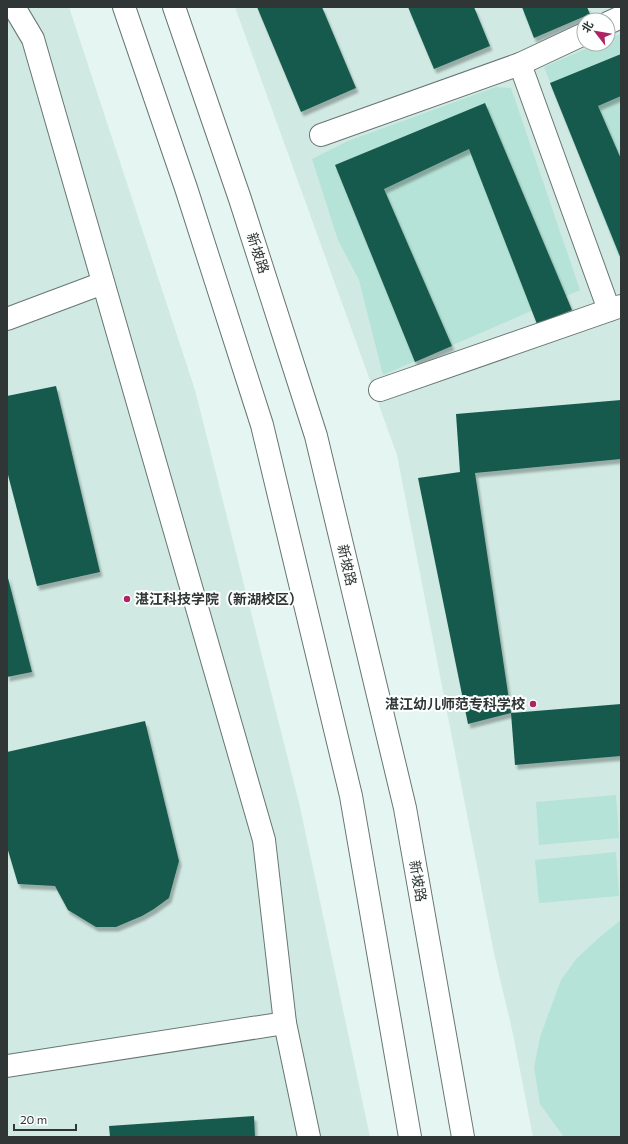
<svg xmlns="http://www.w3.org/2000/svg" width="628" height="1144" viewBox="0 0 628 1144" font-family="Commissioner,'Noto Sans SC',sans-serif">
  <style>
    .built { fill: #d0e9e2; fill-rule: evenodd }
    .green { fill: #b6e3d7 }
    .building { fill: #185a4e; filter: url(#shadow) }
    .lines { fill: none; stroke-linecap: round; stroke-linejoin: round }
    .street-casing { stroke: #677672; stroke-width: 24 }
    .secondary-casing { stroke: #677672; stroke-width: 24 }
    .street { stroke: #fff; stroke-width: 22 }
    .secondary { stroke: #fff; stroke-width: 22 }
    .poi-dot { fill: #ae2364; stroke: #fcfffe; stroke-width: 1.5 }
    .labels { text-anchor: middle; stroke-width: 4; stroke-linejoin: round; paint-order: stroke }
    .street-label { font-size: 14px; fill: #303635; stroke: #fcfffe }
    .poi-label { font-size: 14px; font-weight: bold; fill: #303635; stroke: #fcfffe; text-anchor: start }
  </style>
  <defs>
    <filter id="shadow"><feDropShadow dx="2.5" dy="4.5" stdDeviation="1" flood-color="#0004"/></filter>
  </defs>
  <rect width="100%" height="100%" fill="#e5f5f1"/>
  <!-- built -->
  <g class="built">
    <polygon points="7,7 69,7 195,390 300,807 370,1137 7,1137"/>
    <path d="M235 7H621V1137H533L513 1034 494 953 397 455ZM584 20H608V44H584Z"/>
  </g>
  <!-- green -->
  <g class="green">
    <polygon points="621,34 621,262 544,67 597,44 608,44 608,39"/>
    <polygon points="496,87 511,88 580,290 383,375 359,280 338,240 312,159 348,141"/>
    <polygon points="616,795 619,838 539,845 536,802"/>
    <polygon points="616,852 619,896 539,903 535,860"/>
    <polygon points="621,920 621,1137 564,1137 540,1104 534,1067 540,1037 561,980 577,958 601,936"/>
  </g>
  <!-- building -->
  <g class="building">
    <polygon points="257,7 322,7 356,88 301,112"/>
    <polygon points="408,7 474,7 490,46 434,69"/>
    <polygon points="522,7 587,7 590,14 534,38"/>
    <polygon points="621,54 621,96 598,106 621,159 621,259 550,83"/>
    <polygon points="485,103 572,310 537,324 469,149 384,189 452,346 415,362 335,165"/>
    <polygon points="56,386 100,572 37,586 7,471 7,396"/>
    <polygon points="621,400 621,459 475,473 511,713 468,724 418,478 460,472 456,414"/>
    <polygon points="7,574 32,672 7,677"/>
    <polygon points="621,704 621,756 515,765 511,713"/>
    <polygon points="145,721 179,861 169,898 154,909 142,916 116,927 96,927 68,910 55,886 18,884 7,847 7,752"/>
    <polygon points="254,1116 255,1137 110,1137 109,1126"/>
  </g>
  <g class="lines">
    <!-- street casing -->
    <g class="street-casing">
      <g id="street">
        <polyline points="14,7 33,39 264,840 285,1023 309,1137"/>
        <polyline points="608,23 621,17"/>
        <polyline points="520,64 609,310"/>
        <polyline points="321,135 520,64 584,34"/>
        <polyline points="7,319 103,283"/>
        <polyline points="380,390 621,306"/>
        <polyline points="7,1066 285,1023"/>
      </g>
    </g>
    <!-- secondary casing -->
    <g class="secondary-casing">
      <g id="secondary">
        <polyline points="124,7 186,188 262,425 351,796 410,1137"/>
        <polyline points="174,7 240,199 316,436 405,808 463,1137"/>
      </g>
    </g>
    <!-- street -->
    <use href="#street" class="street"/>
    <!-- secondary -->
    <use href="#secondary" class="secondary"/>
  </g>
  <!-- markers -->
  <g class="poi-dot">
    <circle cx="127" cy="599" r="4"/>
    <circle cx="533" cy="704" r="4"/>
  </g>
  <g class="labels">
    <!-- street labels -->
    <g class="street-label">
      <text transform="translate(258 253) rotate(72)" y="5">新坡路</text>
      <text transform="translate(347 565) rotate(77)" y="5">新坡路</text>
      <text transform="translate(418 881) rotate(80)" y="5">新坡路</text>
    </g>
    <!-- poi labels -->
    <g class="poi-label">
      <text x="135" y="604">湛江科技学院（新湖校区）</text>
      <text x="525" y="709" text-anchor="end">湛江幼儿师范专科学校</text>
    </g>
  </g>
  <!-- border -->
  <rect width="628" height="1144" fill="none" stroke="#303635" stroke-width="16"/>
  <!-- north arrow -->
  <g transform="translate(596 32) rotate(301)"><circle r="19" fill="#fcfffe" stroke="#aaafae"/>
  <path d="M0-3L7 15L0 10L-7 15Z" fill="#ae2364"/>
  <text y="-6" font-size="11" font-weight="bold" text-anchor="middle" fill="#303635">北</text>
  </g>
  <!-- scale -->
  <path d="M14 1124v6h62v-6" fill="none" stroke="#303635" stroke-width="2"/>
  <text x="20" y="1124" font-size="12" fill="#303635" stroke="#fcfffe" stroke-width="3" paint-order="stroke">20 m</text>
</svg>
